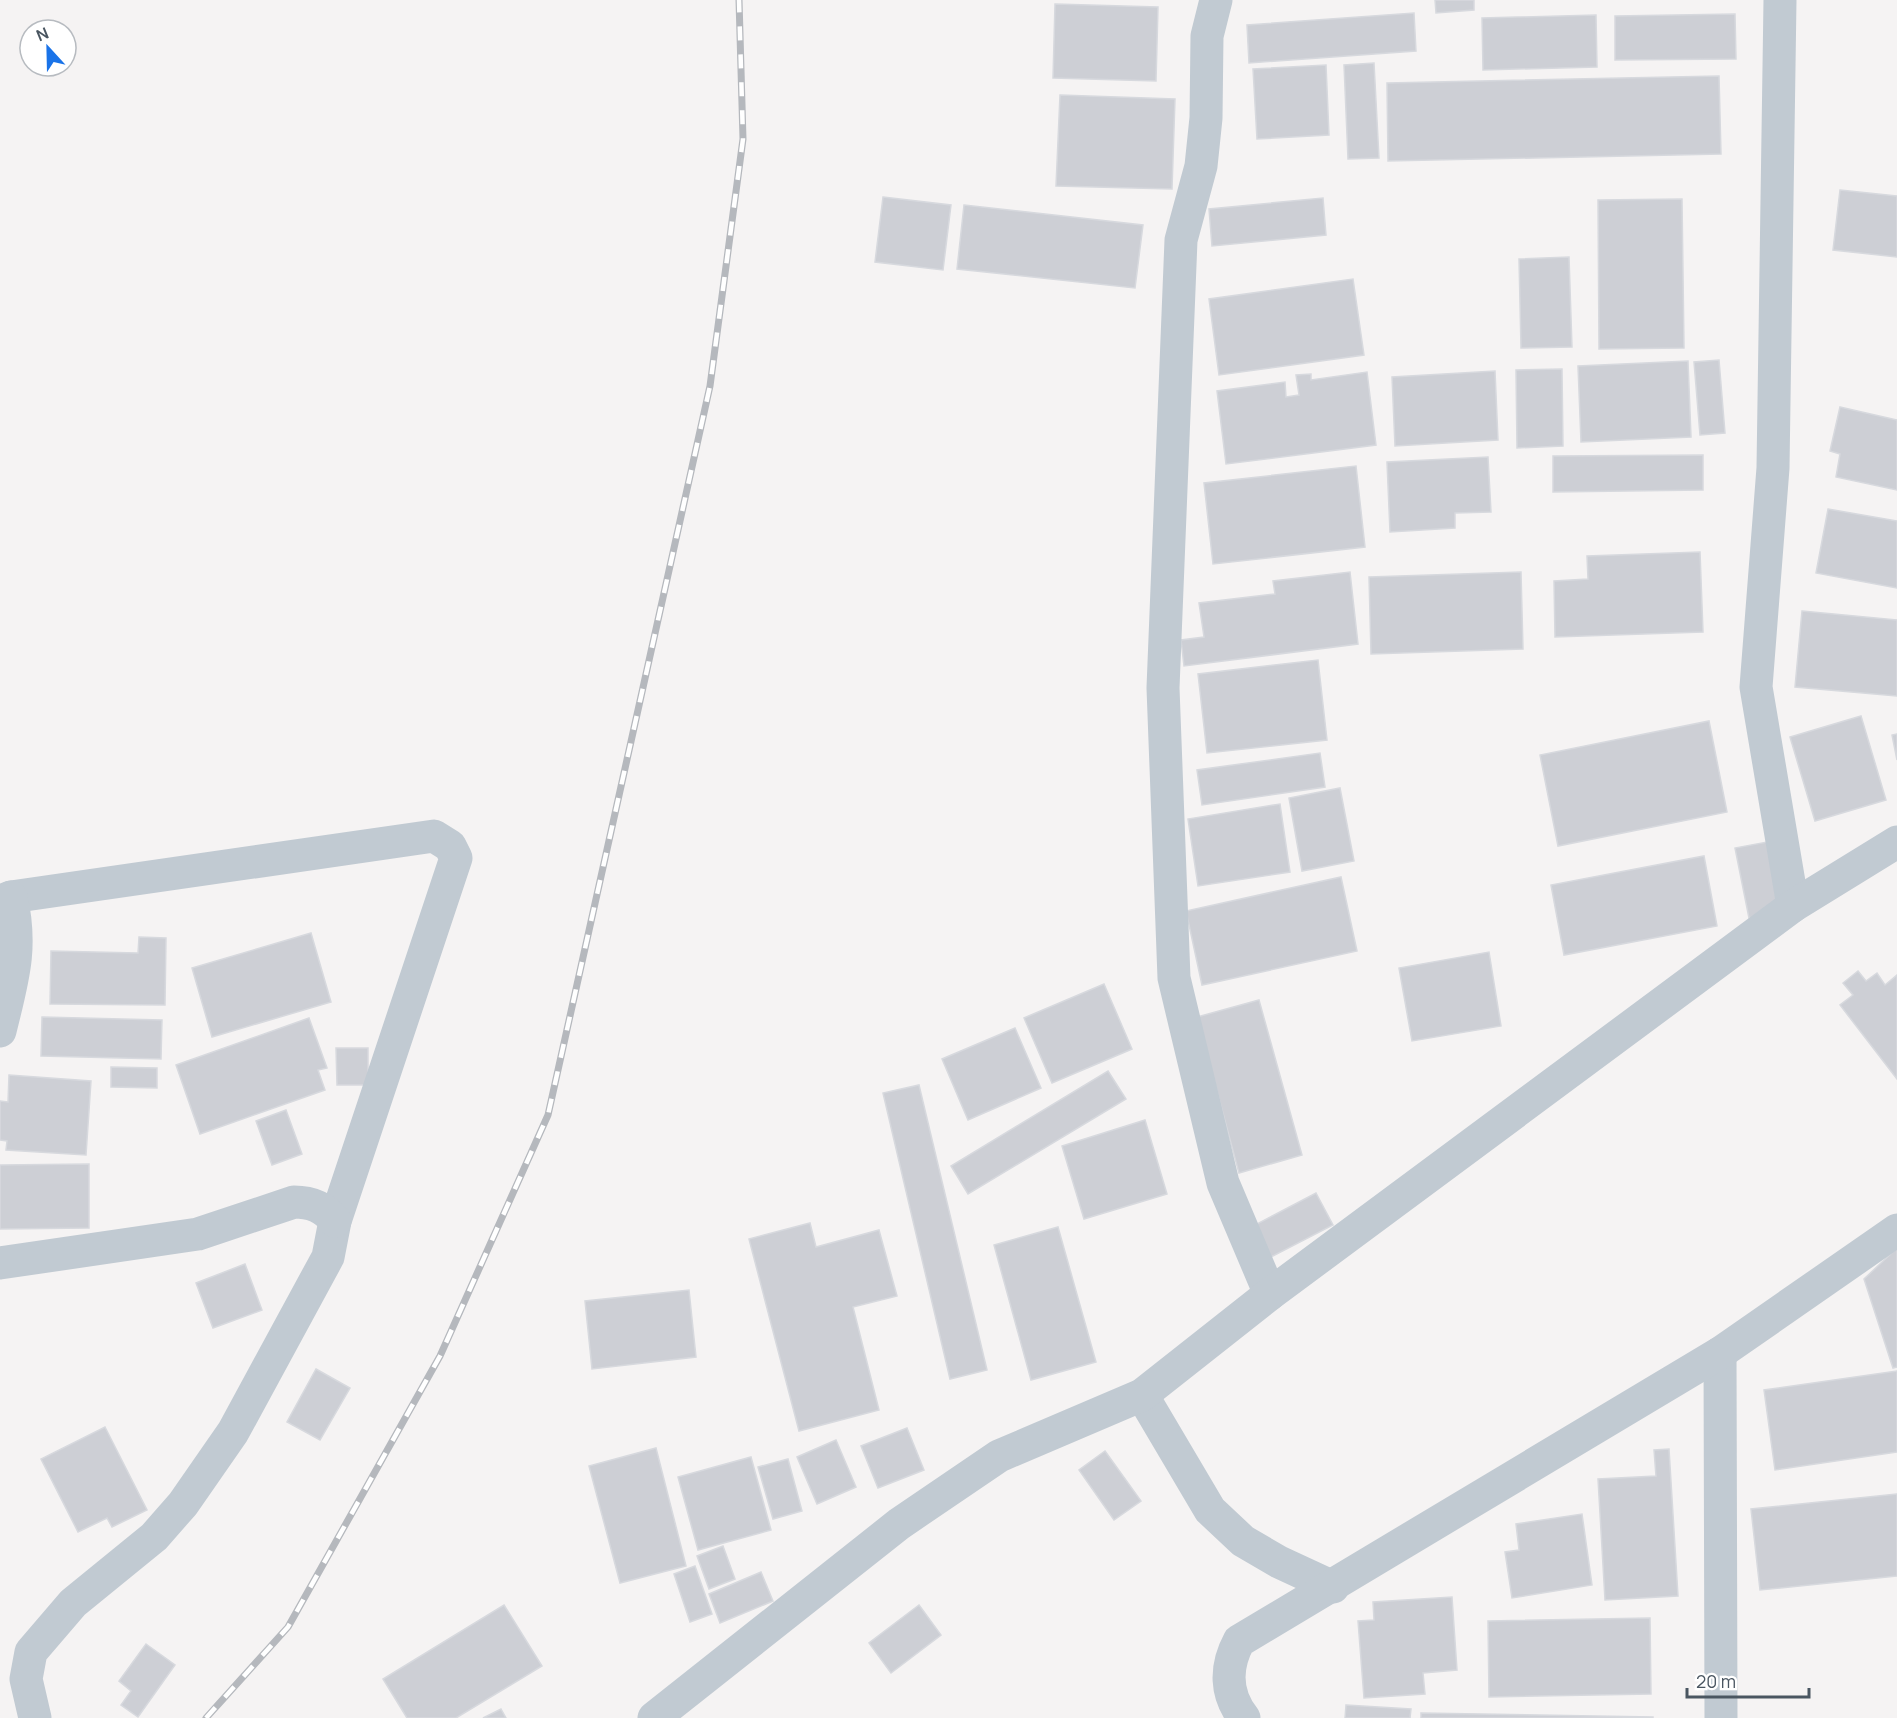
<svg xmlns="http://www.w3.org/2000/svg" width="1897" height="1718" viewBox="0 0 1897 1718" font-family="Manrope,sans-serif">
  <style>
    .building { fill: #cdcfd5; stroke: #d7d9de; stroke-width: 1.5 }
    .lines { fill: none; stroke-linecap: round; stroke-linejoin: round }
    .minor { stroke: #c1cad2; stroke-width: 33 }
    .rail-casing { stroke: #b5b8bd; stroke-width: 7 }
    .rail { stroke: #fff; stroke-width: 4.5; stroke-dasharray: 14; stroke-linecap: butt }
  </style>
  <rect width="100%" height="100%" fill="#f5f3f3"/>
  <!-- building -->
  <g class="building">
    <polygon points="1435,0 1474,0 1474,10 1436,13"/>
    <polygon points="1055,4 1158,7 1156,81 1053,78"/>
    <polygon points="1414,13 1416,51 1249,63 1247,25"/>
    <polygon points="1735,14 1736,59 1615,60 1615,16"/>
    <polygon points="1596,15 1597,67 1483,70 1482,18"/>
    <polygon points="1374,63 1379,158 1348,159 1344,65"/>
    <polygon points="1326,65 1329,135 1257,139 1253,69"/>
    <polygon points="1719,76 1721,154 1388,161 1387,83"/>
    <polygon points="1060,95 1175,99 1172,189 1056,186"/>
    <polygon points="1840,190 1897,196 1897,257 1833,250"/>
    <polygon points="883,197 951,205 943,270 875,262"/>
    <polygon points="1323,198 1326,235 1212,246 1209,209"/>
    <polygon points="1682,199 1684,348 1599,349 1598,200"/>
    <polygon points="964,205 1143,225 1135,288 957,269"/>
    <polygon points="1569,257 1572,347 1521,348 1519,259"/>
    <polygon points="1353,279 1364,355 1219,375 1209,299"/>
    <polygon points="1719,360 1725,433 1700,435 1694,362"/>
    <polygon points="1688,361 1691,437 1581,442 1578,366"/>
    <polygon points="1562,369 1563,446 1517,448 1516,370"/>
    <polygon points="1495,371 1498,440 1395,446 1392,377"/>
    <polygon points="1367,372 1376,445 1226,464 1217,391 1285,382 1286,397 1299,395 1296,375 1311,374 1311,380"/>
    <polygon points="1840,407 1897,420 1897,490 1836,477 1840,454 1830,451"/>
    <polygon points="1703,455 1703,490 1553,492 1553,456"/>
    <polygon points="1488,457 1491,512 1455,513 1455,528 1390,532 1387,462"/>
    <polygon points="1356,466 1365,547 1213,564 1204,483"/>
    <polygon points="1828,509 1897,521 1897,588 1816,573"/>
    <polygon points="1700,552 1703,632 1555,637 1554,581 1588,579 1587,556"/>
    <polygon points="1350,572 1358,644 1184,666 1181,640 1204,637 1199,603 1275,594 1273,581"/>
    <polygon points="1521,572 1523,649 1371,654 1369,577"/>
    <polygon points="1802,611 1897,620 1897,696 1795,687"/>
    <polygon points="1318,660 1327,740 1207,753 1198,674"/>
    <polygon points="1861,716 1886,800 1815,821 1790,737"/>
    <polygon points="1709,721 1727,812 1558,846 1540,755"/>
    <polygon points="1897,734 1897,760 1892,735"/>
    <polygon points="1320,753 1325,787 1202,805 1197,770"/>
    <polygon points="1340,788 1354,861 1302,871 1289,798"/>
    <polygon points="1280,804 1290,872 1198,886 1188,819"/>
    <polygon points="1767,842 1782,911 1749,918 1735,848"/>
    <polygon points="1704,856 1717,926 1564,955 1551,885"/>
    <polygon points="1341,877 1357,951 1202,985 1186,911"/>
    <polygon points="311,933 331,1002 212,1037 192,968"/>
    <polygon points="139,937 166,938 165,1005 50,1004 51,951 138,953"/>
    <polygon points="1489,952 1501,1026 1412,1041 1399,968"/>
    <polygon points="1858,971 1866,981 1877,973 1885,985 1897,975 1897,1079 1840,1005 1853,995 1843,983"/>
    <polygon points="1104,984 1132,1049 1052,1083 1024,1018"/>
    <polygon points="1259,1000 1302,1155 1239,1173 1197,1017"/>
    <polygon points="42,1017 162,1020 161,1059 41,1056"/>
    <polygon points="309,1018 327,1068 318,1070 325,1090 200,1134 176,1065"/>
    <polygon points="1015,1028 1041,1088 968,1120 942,1059"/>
    <polygon points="336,1048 368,1048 368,1085 337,1085"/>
    <polygon points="111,1067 157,1068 157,1088 111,1087"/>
    <polygon points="1108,1071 1126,1099 968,1194 951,1166"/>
    <polygon points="9,1075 91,1081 86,1155 6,1150 7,1141 0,1140 0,1101 8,1102"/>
    <polygon points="919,1085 987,1370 950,1379 883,1093"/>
    <polygon points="286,1110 302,1154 272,1165 256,1121"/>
    <polygon points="1145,1120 1167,1194 1084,1219 1062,1146"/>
    <polygon points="89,1164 89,1228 0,1229 0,1165"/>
    <polygon points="1316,1193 1333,1225 1271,1257 1255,1225"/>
    <polygon points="810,1223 816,1247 879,1230 897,1296 853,1307 879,1410 799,1431 749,1239"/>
    <polygon points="1058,1227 1096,1362 1031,1380 994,1245"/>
    <polygon points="1897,1248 1897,1367 1893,1368 1864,1279"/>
    <polygon points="245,1264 262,1310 213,1328 196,1283"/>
    <polygon points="689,1290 696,1357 592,1369 585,1301"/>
    <polygon points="316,1369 350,1388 320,1440 287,1422"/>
    <polygon points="1897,1371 1897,1452 1775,1470 1764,1390"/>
    <polygon points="105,1427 147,1510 112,1527 107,1518 78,1532 41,1459"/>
    <polygon points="907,1428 924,1470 878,1488 861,1446"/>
    <polygon points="836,1440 856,1487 817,1504 797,1457"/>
    <polygon points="656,1448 686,1566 620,1583 589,1466"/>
    <polygon points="1669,1449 1678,1596 1605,1600 1598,1479 1656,1476 1654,1450"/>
    <polygon points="1105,1451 1141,1501 1114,1520 1079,1470"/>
    <polygon points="751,1457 771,1530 698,1550 678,1477"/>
    <polygon points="788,1459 802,1511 773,1519 758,1467"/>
    <polygon points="1897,1494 1897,1576 1760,1590 1751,1509"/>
    <polygon points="1582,1514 1592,1585 1512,1598 1505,1552 1519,1550 1516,1524"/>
    <polygon points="723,1546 735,1579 709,1589 697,1556"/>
    <polygon points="695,1566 712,1614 690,1622 674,1574"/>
    <polygon points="761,1572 773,1601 720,1623 709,1594"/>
    <polygon points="1452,1597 1457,1670 1423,1673 1425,1694 1364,1698 1358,1621 1374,1620 1373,1602"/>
    <polygon points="504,1605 542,1666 456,1718 407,1718 383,1679"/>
    <polygon points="919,1605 941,1635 891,1673 869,1643"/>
    <polygon points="1650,1618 1651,1694 1489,1697 1488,1621"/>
    <polygon points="146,1644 175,1665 138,1717 121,1705 131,1691 119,1681"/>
    <polygon points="1346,1705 1411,1709 1410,1718 1345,1718"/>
    <polygon points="501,1709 506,1718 483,1718"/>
    <polygon points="1421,1713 1653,1717 1653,1718 1421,1718"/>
  </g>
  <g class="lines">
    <!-- minor -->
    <g class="minor">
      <polyline points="1216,0 1207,36 1206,118 1201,166 1181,240 1163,688 1174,978 1223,1183 1270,1294"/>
      <polyline points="1780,0 1773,468 1756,687 1793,906"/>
      <polyline points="0,901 11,897 434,836 450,846 456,858 335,1221 328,1257 233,1432 183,1504 154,1537 73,1603 31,1652 26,1679 35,1718"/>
      <path d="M0 1031C12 981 23 949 11 897"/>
      <path d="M0 1263 198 1234 294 1202C311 1202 324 1207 335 1221"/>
      <polyline points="1720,1353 1721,1718"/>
      <polyline points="1142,1395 1210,1510 1243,1541 1279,1562 1333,1587"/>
      <polyline points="654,1718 899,1524 999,1456 1142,1395 1270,1294 1793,906 1897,842"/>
      <path d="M1244 1718C1225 1694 1225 1667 1239 1641L1720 1353 1897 1230"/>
    </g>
    <!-- rail casing -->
    <g class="rail-casing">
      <polyline id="rail" points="206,1718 288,1627 440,1356 548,1115 710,386 743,139 739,0"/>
    </g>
    <!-- rail -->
    <use href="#rail" class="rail"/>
  </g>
  <!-- north arrow -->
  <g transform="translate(48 48) rotate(338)"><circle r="28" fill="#ffffff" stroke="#b7bbc0" stroke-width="1.5"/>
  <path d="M0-4.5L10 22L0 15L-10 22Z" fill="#1a73e8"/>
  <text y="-9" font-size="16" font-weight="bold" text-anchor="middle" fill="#4a5661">N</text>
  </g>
  <!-- scale -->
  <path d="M1687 1688v9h122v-9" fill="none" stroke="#4a5661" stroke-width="3"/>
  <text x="1696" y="1688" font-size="18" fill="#4a5661" stroke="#ffffff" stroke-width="4.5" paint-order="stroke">20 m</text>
</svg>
